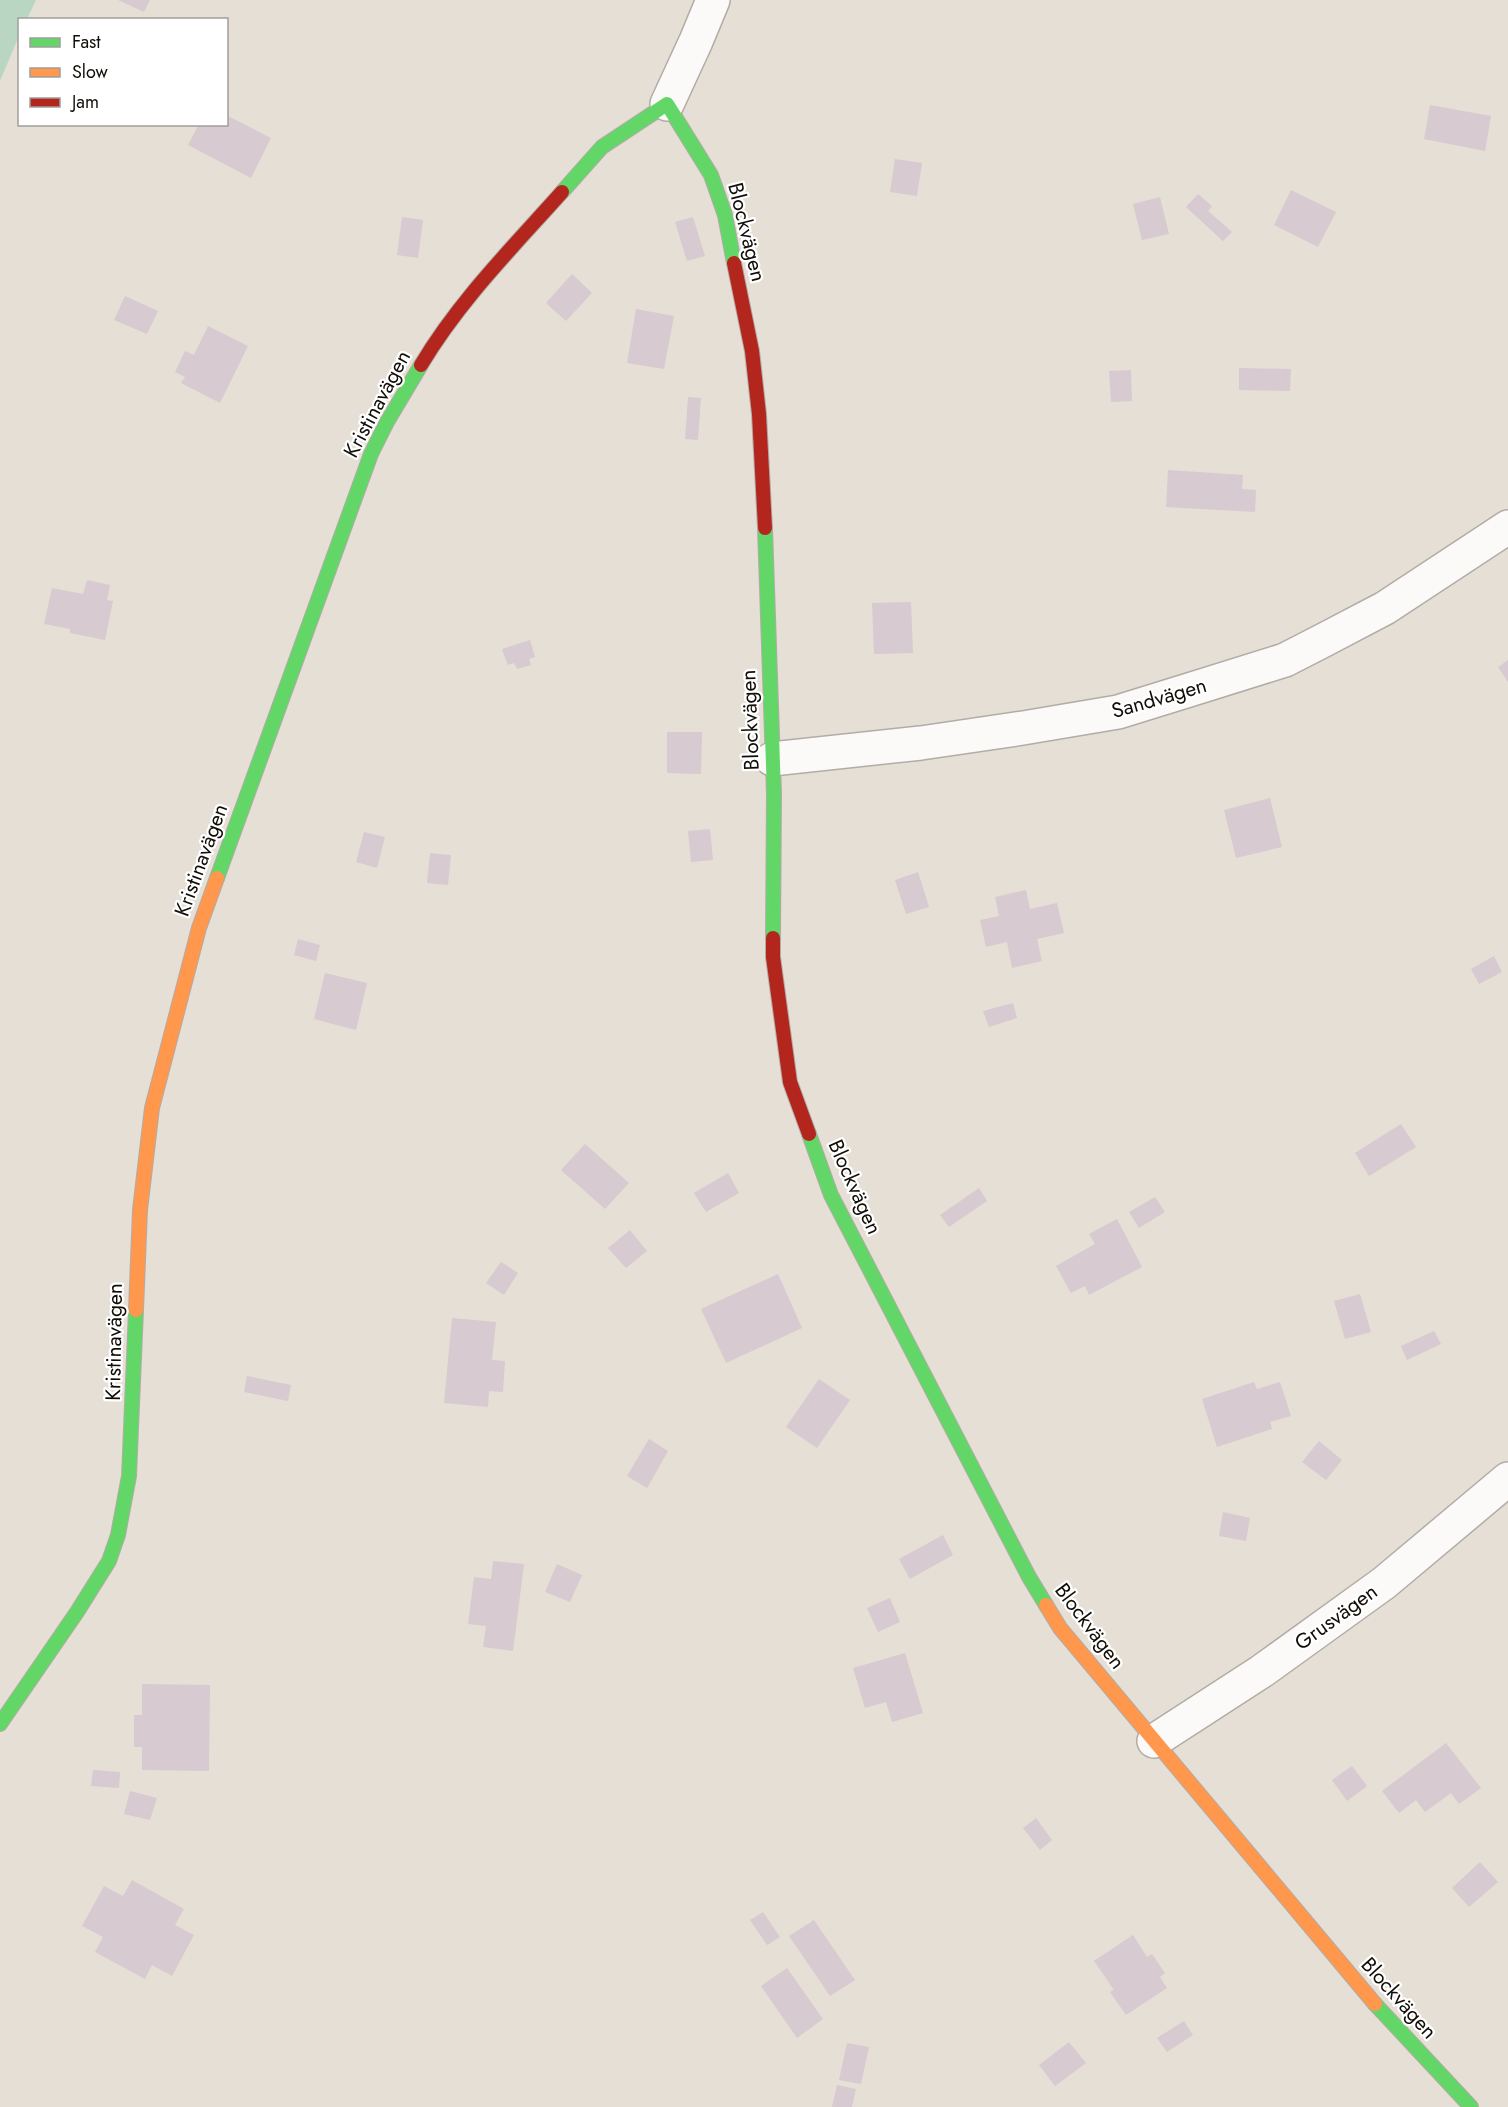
<svg xmlns="http://www.w3.org/2000/svg" width="1508" height="2107" viewBox="0 0 1508 2107" font-family="Jost,sans-serif">
  <style>
    .green { fill: #b9d6c2 }
    .building { fill: #d7cad0 }
    .lines { fill: none; stroke-linecap: round; stroke-linejoin: round }
    .street-casing { stroke: #b2aca6; stroke-width: 36 }
    .fast-casing { stroke: #b2aca6; stroke-width: 16 }
    .slow-casing { stroke: #b2aca6; stroke-width: 16 }
    .jam-casing { stroke: #b2aca6; stroke-width: 16 }
    .street { stroke: #fbfaf9; stroke-width: 33 }
    .fast { stroke: #63d668; stroke-width: 14 }
    .slow { stroke: #ff974d; stroke-width: 14 }
    .jam { stroke: #b3261e; stroke-width: 14 }
    .labels { text-anchor: middle; stroke-width: 4.5; stroke-linejoin: round; paint-order: stroke }
    .street-label { font-size: 21px; fill: #110d07; stroke: #fff }
  </style>
  <rect width="100%" height="100%" fill="#e6dfd6"/>
  <!-- green -->
  <polygon class="green" points="0,0 36,0 27,19 20,20 19,36 0,81"/>
  <!-- building -->
  <g class="building">
    <polygon points="118,0 150,0 144,12"/>
    <polygon points="1430,105 1491,116 1485,151 1424,139"/>
    <polygon points="226,115 271,138 251,178 188,145 199,124 226,124"/>
    <polygon points="895,159 922,163 917,196 890,192"/>
    <polygon points="1291,190 1336,212 1318,247 1274,225"/>
    <polygon points="1198,194 1212,206 1208,211 1232,232 1223,241 1186,207"/>
    <polygon points="1160,197 1169,234 1142,240 1133,204"/>
    <polygon points="402,217 423,220 418,258 397,255"/>
    <polygon points="693,217 705,256 687,261 675,222"/>
    <polygon points="572,274 592,293 566,321 546,303"/>
    <polygon points="125,296 158,311 147,334 114,320"/>
    <polygon points="636,309 674,316 664,369 627,363"/>
    <polygon points="208,326 248,346 220,403 181,383 185,377 175,372 185,351 194,355"/>
    <polygon points="1239,368 1291,369 1290,391 1239,390"/>
    <polygon points="1131,370 1132,401 1111,402 1109,371"/>
    <polygon points="688,397 701,398 698,440 685,439"/>
    <polygon points="1168,470 1243,475 1242,489 1256,490 1255,512 1166,507"/>
    <polygon points="87,580 110,585 107,600 113,601 105,640 70,633 70,629 44,624 52,588 83,594"/>
    <polygon points="911,602 913,653 874,654 872,603"/>
    <polygon points="530,640 535,657 529,659 531,665 517,669 514,663 508,665 502,649"/>
    <polygon points="1508,660 1508,682 1498,667"/>
    <polygon points="667,732 702,732 701,774 667,773"/>
    <polygon points="1270,798 1282,847 1236,858 1224,810"/>
    <polygon points="710,829 713,860 691,862 688,831"/>
    <polygon points="364,832 385,837 377,868 356,862"/>
    <polygon points="430,853 451,855 448,885 427,883"/>
    <polygon points="918,872 929,907 906,914 895,880"/>
    <polygon points="1026,890 1030,909 1057,903 1064,933 1037,939 1042,961 1012,968 1007,942 986,947 980,920 999,916 995,897"/>
    <polygon points="298,939 320,945 316,961 294,955"/>
    <polygon points="1494,956 1502,972 1479,984 1471,969"/>
    <polygon points="325,973 367,983 356,1030 314,1019"/>
    <polygon points="1013,1003 1017,1018 989,1027 983,1011"/>
    <polygon points="1401,1124 1416,1147 1369,1176 1355,1153"/>
    <polygon points="585,1144 629,1183 605,1209 561,1170"/>
    <polygon points="728,1173 739,1193 706,1212 694,1193"/>
    <polygon points="979,1188 987,1201 949,1227 940,1215"/>
    <polygon points="1155,1197 1165,1212 1139,1228 1129,1212"/>
    <polygon points="1117,1219 1142,1267 1089,1295 1085,1286 1071,1293 1056,1266 1095,1244 1089,1234"/>
    <polygon points="630,1230 647,1251 626,1268 608,1248"/>
    <polygon points="501,1262 518,1273 504,1295 486,1283"/>
    <polygon points="778,1274 802,1328 726,1363 701,1309"/>
    <polygon points="1360,1294 1371,1332 1345,1339 1334,1301"/>
    <polygon points="452,1318 496,1322 492,1360 505,1361 503,1392 489,1391 488,1407 444,1403"/>
    <polygon points="1434,1331 1441,1344 1407,1360 1401,1346"/>
    <polygon points="247,1376 291,1385 288,1401 244,1392"/>
    <polygon points="819,1379 850,1400 817,1448 786,1427"/>
    <polygon points="1254,1382 1257,1389 1280,1382 1291,1416 1270,1422 1272,1429 1217,1447 1202,1399"/>
    <polygon points="649,1439 668,1451 647,1488 627,1476"/>
    <polygon points="1319,1441 1342,1460 1326,1480 1302,1462"/>
    <polygon points="1223,1512 1250,1518 1246,1541 1219,1536"/>
    <polygon points="943,1535 953,1555 910,1579 899,1559"/>
    <polygon points="493,1561 524,1564 513,1651 483,1647 486,1626 468,1624 474,1577 491,1579"/>
    <polygon points="557,1564 582,1575 570,1602 545,1592"/>
    <polygon points="890,1598 900,1622 878,1632 867,1608"/>
    <polygon points="905,1653 923,1713 892,1722 886,1702 865,1708 853,1668"/>
    <polygon points="142,1684 210,1685 209,1771 142,1770 142,1747 134,1747 134,1715 142,1715"/>
    <polygon points="1446,1743 1481,1788 1459,1804 1451,1793 1425,1812 1416,1800 1399,1813 1382,1791"/>
    <polygon points="1352,1766 1367,1786 1347,1801 1332,1780"/>
    <polygon points="93,1770 120,1772 119,1788 91,1786"/>
    <polygon points="130,1791 157,1798 150,1820 124,1814"/>
    <polygon points="1036,1818 1052,1840 1040,1850 1023,1828"/>
    <polygon points="1480,1862 1498,1882 1469,1907 1452,1888"/>
    <polygon points="132,1880 184,1909 175,1925 194,1935 172,1976 152,1965 145,1979 95,1952 103,1937 82,1926 104,1886 123,1896"/>
    <polygon points="763,1912 780,1937 767,1945 750,1920"/>
    <polygon points="814,1920 855,1980 830,1996 789,1936"/>
    <polygon points="1133,1935 1147,1957 1152,1954 1165,1973 1160,1977 1167,1988 1126,2015 1110,1992 1114,1990 1094,1961"/>
    <polygon points="787,1968 823,2019 797,2038 761,1986"/>
    <polygon points="1184,2021 1193,2035 1167,2052 1157,2038"/>
    <polygon points="1069,2042 1086,2063 1055,2086 1039,2065"/>
    <polygon points="847,2043 869,2047 861,2084 839,2080"/>
    <polygon points="837,2085 856,2089 852,2107 832,2107"/>
  </g>
  <g class="lines">
    <!-- street casing -->
    <g class="street-casing">
      <g id="street">
        <polyline points="667,104 696,41 713,0"/>
        <polyline points="772,759 921,743 1023,728 1118,712 1189,690 1285,660 1322,641 1385,608 1508,527"/>
        <polyline points="1154,1741 1262,1671 1384,1583 1508,1479"/>
      </g>
    </g>
    <!-- fast casing -->
    <g class="fast-casing">
      <g id="fast">
        <polyline points="562,192 602,147 667,104 711,175 725,215 734,263"/>
        <polyline points="765,528 774,794 773,938"/>
        <polyline points="217,878 371,454 387,422 421,365"/>
        <polyline points="809,1134 831,1195 1029,1577 1046,1605"/>
        <polyline points="0,1724 77,1612 109,1561 118,1535 129,1476 136,1310"/>
        <polyline points="1375,2004 1471,2107"/>
      </g>
    </g>
    <!-- slow casing -->
    <g class="slow-casing">
      <g id="slow">
        <polyline points="136,1310 140,1210 152,1108 199,928 217,878"/>
        <polyline points="1046,1605 1060,1628 1375,2004"/>
      </g>
    </g>
    <!-- jam casing -->
    <g class="jam-casing">
      <g id="jam">
        <polyline points="734,263 752,351 759,414 765,528"/>
        <path d="M421 365C459 301 513 247 562 192"/>
        <polyline points="773,938 773,957 790,1082 809,1134"/>
      </g>
    </g>
    <!-- street -->
    <use href="#street" class="street"/>
    <!-- fast -->
    <use href="#fast" class="fast"/>
    <!-- slow -->
    <use href="#slow" class="slow"/>
    <!-- jam -->
    <use href="#jam" class="jam"/>
  </g>
  <g class="labels">
    <!-- street labels -->
    <g class="street-label">
      <text transform="translate(747 232) rotate(76)" y="7">Blockvägen</text>
      <text transform="translate(377 404) rotate(-62)" y="7">Kristinavägen</text>
      <text transform="translate(1159 698) rotate(-16)" y="7">Sandvägen</text>
      <text transform="translate(750 720) rotate(-92)" y="7">Blockvägen</text>
      <text transform="translate(201 860) rotate(-70)" y="7">Kristinavägen</text>
      <text transform="translate(855 1187) rotate(66)" y="7">Blockvägen</text>
      <text transform="translate(114 1342) rotate(-89)" y="7">Kristinavägen</text>
      <text transform="translate(1336 1617) rotate(-36)" y="7">Grusvägen</text>
      <text transform="translate(1090 1626) rotate(53)" y="7">Blockvägen</text>
      <text transform="translate(1399 1998) rotate(48)" y="7">Blockvägen</text>
    </g>
  </g>
  <!-- legend -->
  <rect x="18" y="18" width="210" height="108" fill="#ffffff" stroke="#a09e9c" stroke-width="1.5"/>
  <rect x="30" y="38" width="30" height="9" fill="#63d668" stroke="#a09e9c" stroke-width="1.5"/>
  <text x="72" y="48" font-size="18" fill="#110d07">Fast</text>
  <rect x="30" y="68" width="30" height="9" fill="#ff974d" stroke="#a09e9c" stroke-width="1.5"/>
  <text x="72" y="78" font-size="18" fill="#110d07">Slow</text>
  <rect x="30" y="98" width="30" height="9" fill="#b3261e" stroke="#a09e9c" stroke-width="1.5"/>
  <text x="72" y="108" font-size="18" fill="#110d07">Jam</text>
</svg>
